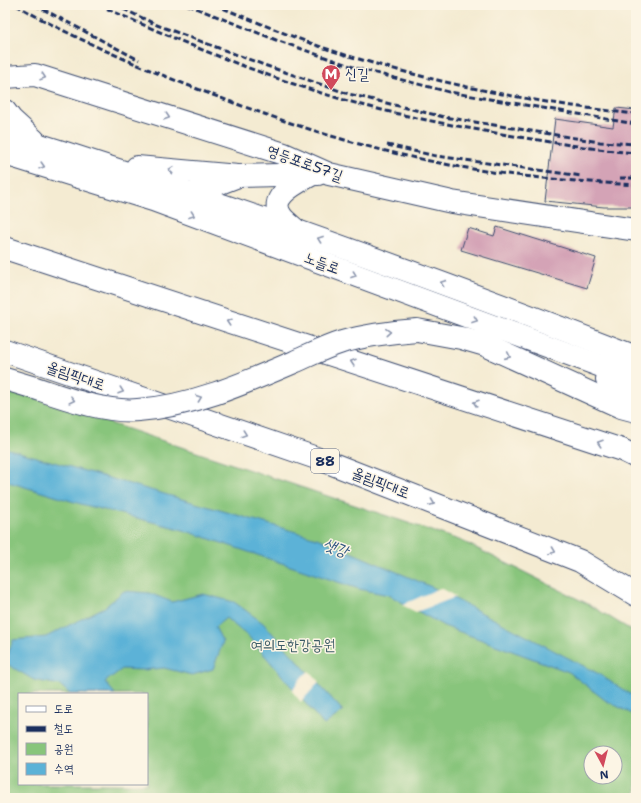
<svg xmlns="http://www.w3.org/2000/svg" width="641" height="803" viewBox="0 0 641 803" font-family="'Shantell Sans','Poor Story',sans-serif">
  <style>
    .green { fill: #88c57b; stroke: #527a6c; fill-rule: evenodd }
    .water { fill: #5bb2d7; stroke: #3b709a }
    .pier { fill: #f4ebd2 }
    .building { fill: #d4a3b6 }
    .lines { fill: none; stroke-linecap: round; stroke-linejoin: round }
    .minor-casing { stroke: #3c4b6f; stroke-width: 24 }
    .major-casing { stroke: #3c4b6f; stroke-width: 24 }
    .highway-casing { stroke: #3c4b6f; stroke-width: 24 }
    .minor { stroke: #fff; stroke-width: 22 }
    .major { stroke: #fff; stroke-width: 22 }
    .highway { stroke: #fff; stroke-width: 22 }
    .rail { stroke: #1b2f5e; stroke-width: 3; stroke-dasharray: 6 3; stroke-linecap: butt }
    .highway-bridge-casing { stroke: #3c4b6f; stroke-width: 24; stroke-linecap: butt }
    .highway-bridge { stroke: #fff; stroke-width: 22 }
    .oneway { stroke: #8d97ae }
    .labels { text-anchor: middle; stroke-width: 3; stroke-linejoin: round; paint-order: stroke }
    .shield { fill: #fcf5e5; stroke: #5e6a86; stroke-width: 1 }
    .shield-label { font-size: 14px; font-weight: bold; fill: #1b2f5e }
    .poi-label { font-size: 15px; fill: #1b2f5e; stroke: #fcf5e5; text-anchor: start }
    .street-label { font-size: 15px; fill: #1b2f5e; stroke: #fcf5e5 }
    .park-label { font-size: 15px; fill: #3c5c67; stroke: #fcf5e5 }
    .water-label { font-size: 16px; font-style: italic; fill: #2e5682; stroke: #fcf5e5 }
  </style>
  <rect width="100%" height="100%" fill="#fcf5e5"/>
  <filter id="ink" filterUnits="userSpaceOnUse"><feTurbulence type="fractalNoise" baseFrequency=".025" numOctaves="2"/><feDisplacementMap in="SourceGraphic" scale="8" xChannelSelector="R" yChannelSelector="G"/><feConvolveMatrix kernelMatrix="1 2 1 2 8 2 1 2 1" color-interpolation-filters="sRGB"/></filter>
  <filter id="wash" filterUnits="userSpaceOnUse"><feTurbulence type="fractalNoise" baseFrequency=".012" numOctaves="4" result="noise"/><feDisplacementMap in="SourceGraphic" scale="16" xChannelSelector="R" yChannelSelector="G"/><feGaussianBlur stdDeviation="0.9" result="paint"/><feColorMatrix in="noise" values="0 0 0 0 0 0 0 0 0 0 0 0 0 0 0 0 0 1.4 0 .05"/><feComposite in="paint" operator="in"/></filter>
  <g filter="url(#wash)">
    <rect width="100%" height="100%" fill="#f4ebd2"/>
    <!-- green -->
    <path class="green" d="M5 388 462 541 588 604 636 633V798H10L5 796ZM19 694H147V784H19ZM591 753H615V777H591Z"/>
    <!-- water -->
    <g class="water">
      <polygon points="5,448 320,539 434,588 597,673 636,698 636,716 605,700 569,672 444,626 389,595 359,589 180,529 81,504 5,481"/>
      <polygon points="124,591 149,593 172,602 203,594 234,602 263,623 343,711 324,725 250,638 226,618 215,627 223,642 213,669 192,675 164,668 143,670 122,669 105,682 115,694 70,694 60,685 34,680 5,663 13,640 46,637 105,607"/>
    </g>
    <!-- pier -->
    <g class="pier">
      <polygon points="440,588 456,597 416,612 402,605"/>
      <polygon points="309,671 319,682 301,702 292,691 301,678"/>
    </g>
    <g id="blocks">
      <!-- building -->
      <g class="building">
        <polygon points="616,108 636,110 636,207 604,207 545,201 555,119 613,127"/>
        <polygon points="497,227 596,258 587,288 461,250 468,228 494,236"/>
      </g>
    </g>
  </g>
  <g filter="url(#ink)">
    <use href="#blocks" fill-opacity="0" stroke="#3c4b6f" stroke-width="1"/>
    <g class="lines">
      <!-- minor casing -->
      <g class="minor-casing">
        <g id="minor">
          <polyline points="5,77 35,75 284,154 329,174 452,202 636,230"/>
          <polyline points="179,199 238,176 318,174"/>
        </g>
      </g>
      <!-- major casing -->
      <g class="major-casing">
        <g id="major">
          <polyline points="5,111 11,119 34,140"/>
          <path d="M5 134C218 200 428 276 636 357"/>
          <polyline points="5,154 153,200 636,379"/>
          <polyline points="137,167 238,176"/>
          <path d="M296 230C292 226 286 222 282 217 266 197 297 183 311 175"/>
          <polyline points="607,379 636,396"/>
        </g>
      </g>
      <!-- highway casing -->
      <g class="highway-casing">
        <g id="highway">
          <polyline points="5,248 622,450 636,457"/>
          <polyline points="417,330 461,338 485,345 621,407 636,411"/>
          <polyline points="5,351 325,461 580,561 636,595"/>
          <polyline points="5,379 35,388"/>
        </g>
      </g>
      <!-- minor -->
      <use href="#minor" class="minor"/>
      <!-- major -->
      <use href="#major" class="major"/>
      <!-- highway -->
      <use href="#highway" class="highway"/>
      <!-- rail -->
      <g class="rail">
        <path d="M16 5C75 39 138 66 200 90 277 120 354 146 435 162 501 176 569 181 636 185"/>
        <polyline points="35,5 139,60"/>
        <path d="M99 5C178 41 264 77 348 101 404 117 461 127 519 137 558 143 597 150 636 153"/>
        <polyline points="115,5 157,25 267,66 349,94 444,117 600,142 636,144"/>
        <polyline points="188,5 276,40 356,68 449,92 636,124"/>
        <path d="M215 5C262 24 310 45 359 59 449 86 543 104 636 114"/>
        <polyline points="387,145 436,156 582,176"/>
        <polyline points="620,178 636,178"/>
      </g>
      <!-- highway-bridge casing -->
      <g class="highway-bridge-casing">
        <path id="highway-bridge" d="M35 388C65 398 106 413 138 410 193 406 245 383 294 362 310 355 326 347 342 342 367 335 391 332 417 330"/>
      </g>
      <!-- highway-bridge -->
      <use href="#highway-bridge" class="highway-bridge"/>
    </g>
    <!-- one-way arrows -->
    <defs><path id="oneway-chevron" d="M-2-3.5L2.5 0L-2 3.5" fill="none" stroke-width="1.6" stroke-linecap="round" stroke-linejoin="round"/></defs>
    <g class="oneway">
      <use href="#oneway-chevron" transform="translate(43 77) rotate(18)"/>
      <use href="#oneway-chevron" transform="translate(167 117) rotate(18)"/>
      <use href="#oneway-chevron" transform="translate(42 166) rotate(17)"/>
      <use href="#oneway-chevron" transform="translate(171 170) rotate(-175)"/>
      <use href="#oneway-chevron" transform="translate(192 215) rotate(20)"/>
      <use href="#oneway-chevron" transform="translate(320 239) rotate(-160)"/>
      <use href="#oneway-chevron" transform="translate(354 275) rotate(20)"/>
      <use href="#oneway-chevron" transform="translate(443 283) rotate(-160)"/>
      <use href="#oneway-chevron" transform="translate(475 320) rotate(20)"/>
      <use href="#oneway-chevron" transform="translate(229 322) rotate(-162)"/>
      <use href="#oneway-chevron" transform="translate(388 332) rotate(-4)"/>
      <use href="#oneway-chevron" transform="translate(508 356) rotate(24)"/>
      <use href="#oneway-chevron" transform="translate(353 362) rotate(-162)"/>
      <use href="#oneway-chevron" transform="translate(121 391) rotate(19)"/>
      <use href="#oneway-chevron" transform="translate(199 398) rotate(-20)"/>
      <use href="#oneway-chevron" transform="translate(72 400) rotate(14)"/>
      <use href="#oneway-chevron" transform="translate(476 403) rotate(-162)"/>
      <use href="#oneway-chevron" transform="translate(244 434) rotate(19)"/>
      <use href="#oneway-chevron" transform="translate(600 443) rotate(-162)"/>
      <use href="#oneway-chevron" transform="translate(432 503) rotate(21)"/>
      <use href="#oneway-chevron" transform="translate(553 551) rotate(21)"/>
    </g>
  </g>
  <!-- icons -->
  <defs>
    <g id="metro-pin" transform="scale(1)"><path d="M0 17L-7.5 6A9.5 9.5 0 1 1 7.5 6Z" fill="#d1495b" stroke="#fcf5e5"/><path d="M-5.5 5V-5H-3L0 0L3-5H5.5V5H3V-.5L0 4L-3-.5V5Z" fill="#fff"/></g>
  </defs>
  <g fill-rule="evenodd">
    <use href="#metro-pin" x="331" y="74"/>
  </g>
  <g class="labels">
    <!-- shield labels -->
    <rect class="shield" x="311" y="449" width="28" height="24" rx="3"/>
    <g class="shield-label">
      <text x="325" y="466">88</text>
    </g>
    <!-- poi labels -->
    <g class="poi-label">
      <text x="345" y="79">신길</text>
    </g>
    <!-- street labels -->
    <g class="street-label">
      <text transform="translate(305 163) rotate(20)" y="5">영등포로57길</text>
      <text transform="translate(322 263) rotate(20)" y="5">노들로</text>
      <text transform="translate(76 376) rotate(19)" y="5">올림픽대로</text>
      <text transform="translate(381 483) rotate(21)" y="5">올림픽대로</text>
    </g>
    <!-- park labels -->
    <g class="park-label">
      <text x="293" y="650">여의도한강공원</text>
    </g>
    <!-- water labels -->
    <g class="water-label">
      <text transform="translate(336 547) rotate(21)" y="6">샛강</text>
    </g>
  </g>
  <!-- margin -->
  <rect width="641" height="803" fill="none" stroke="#fcf5e5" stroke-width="20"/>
  <!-- legend -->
  <rect x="18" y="693" width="130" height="92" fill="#fcf5e5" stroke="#a2a6af"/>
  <rect x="26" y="706" width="20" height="6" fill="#ffffff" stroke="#a2a6af"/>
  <text x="54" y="713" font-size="12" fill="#1b2f5e">도로</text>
  <rect x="26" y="726" width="20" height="6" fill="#1b2f5e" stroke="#a2a6af"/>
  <text x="54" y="733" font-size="12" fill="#1b2f5e">철도</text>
  <rect x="26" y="743" width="20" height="12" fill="#88c57b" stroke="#a2a6af"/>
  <text x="54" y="753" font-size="12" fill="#1b2f5e">공원</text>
  <rect x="26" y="763" width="20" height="12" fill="#5bb2d7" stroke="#a2a6af"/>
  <text x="54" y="773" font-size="12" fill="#1b2f5e">수역</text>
  <!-- north arrow -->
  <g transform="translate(603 765) rotate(173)"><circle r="19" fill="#fcf5e5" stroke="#a2a6af"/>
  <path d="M0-3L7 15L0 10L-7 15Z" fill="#d1495b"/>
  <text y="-6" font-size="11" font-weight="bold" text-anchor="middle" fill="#1b2f5e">N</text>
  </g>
</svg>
